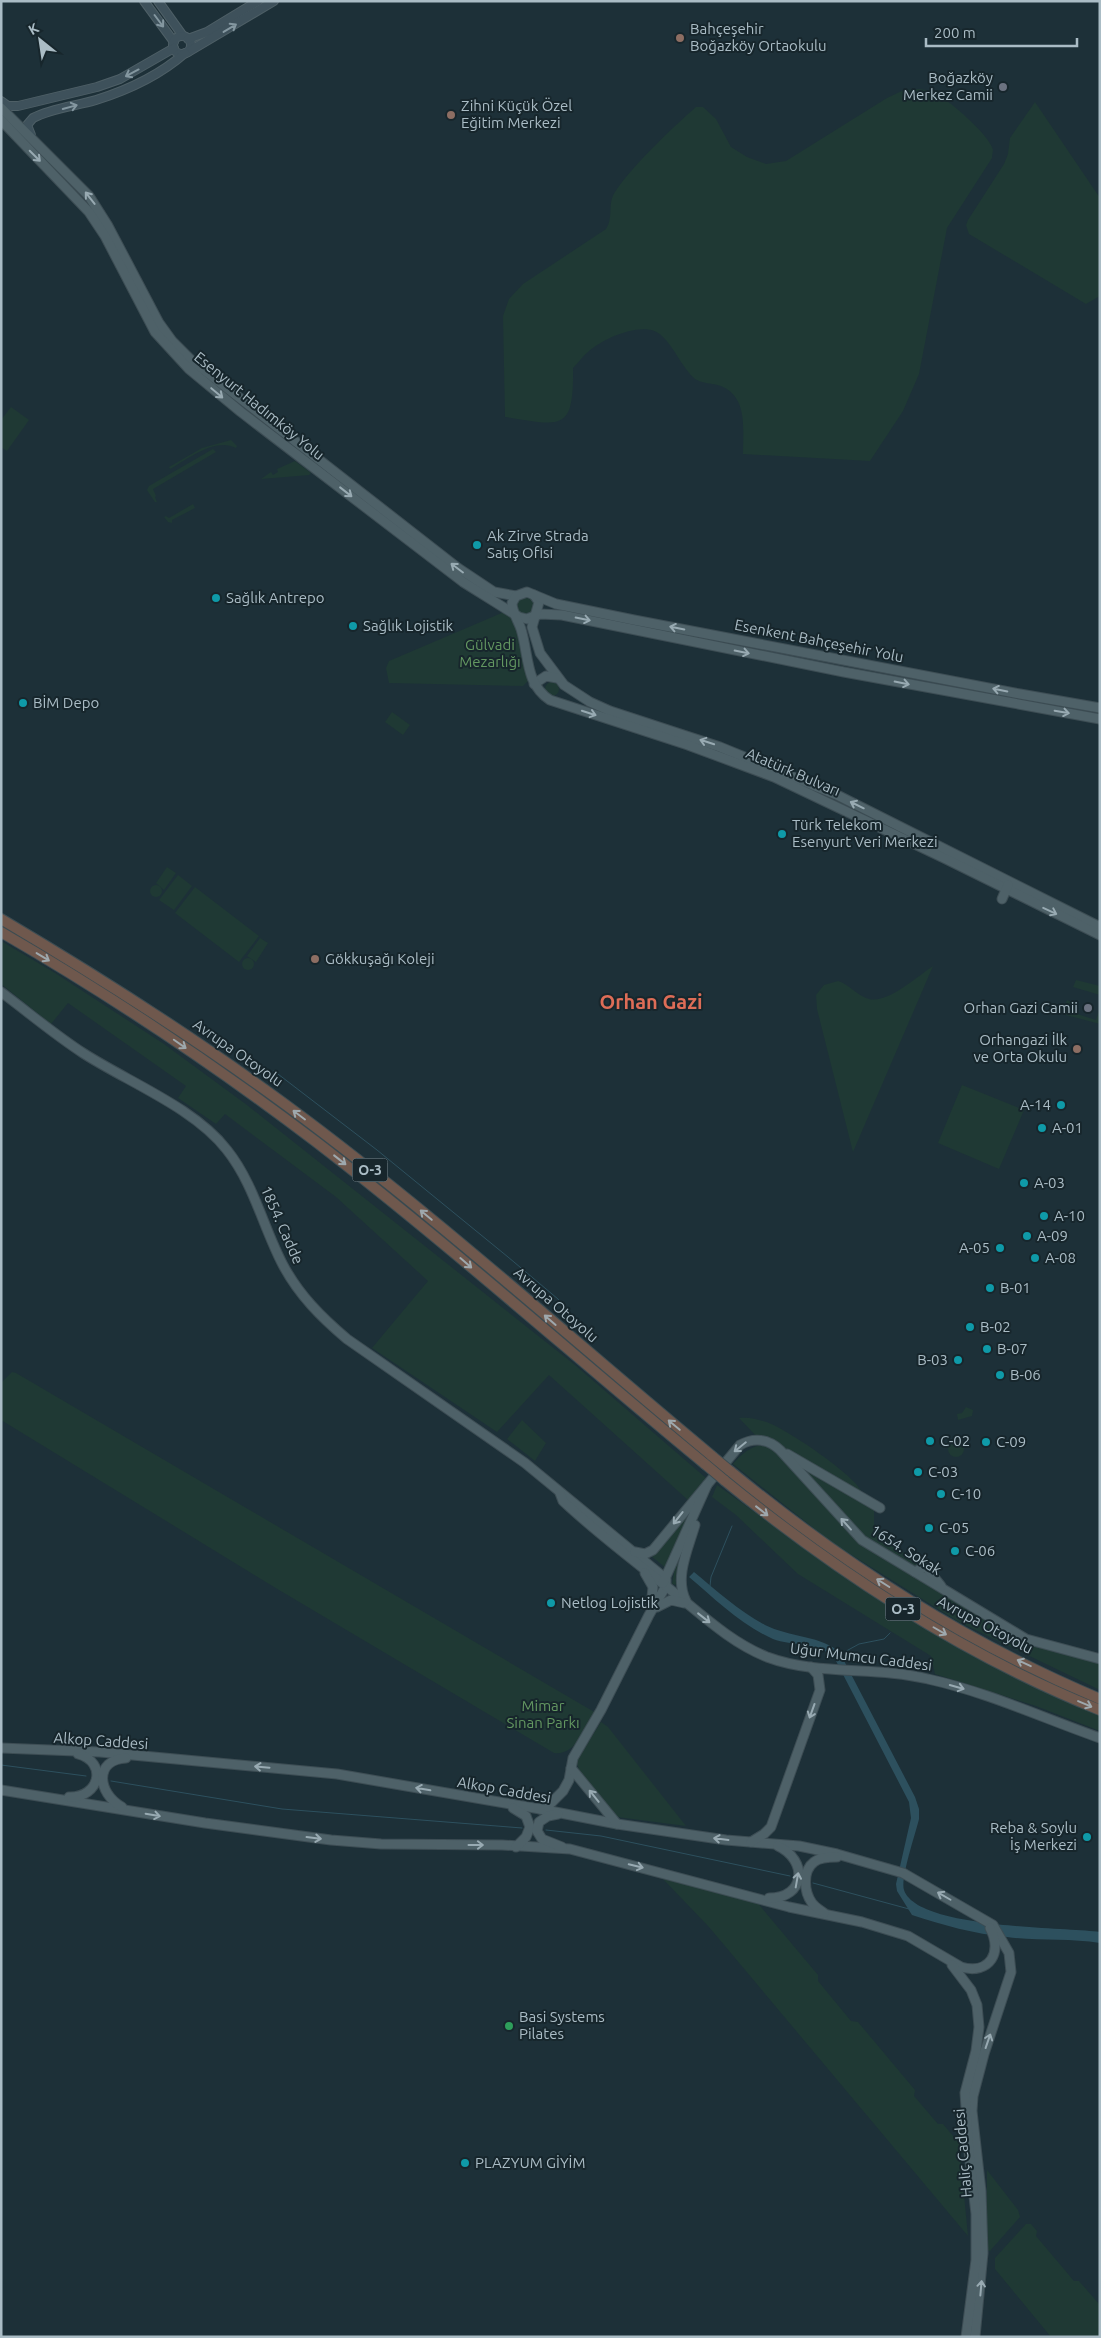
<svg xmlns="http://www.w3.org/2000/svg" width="1101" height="2338" viewBox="0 0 1101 2338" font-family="Ubuntu,sans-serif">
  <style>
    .green { fill: #1f3934 }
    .water { fill: #2d505e }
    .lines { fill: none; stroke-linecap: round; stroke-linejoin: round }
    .stream { stroke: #2d505e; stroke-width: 1 }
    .secondary-casing { stroke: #4e5f66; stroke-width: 10 }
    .primary-casing { stroke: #3d4d54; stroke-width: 11 }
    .motorway-casing { stroke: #3c4c52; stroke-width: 12 }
    .secondary { stroke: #3e515b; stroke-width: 8 }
    .primary { stroke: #4e6168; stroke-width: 9 }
    .motorway { stroke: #6f584d; stroke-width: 10 }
    .motorway-bridge-casing { stroke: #3c4c52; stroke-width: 12; stroke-linecap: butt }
    .motorway-bridge { stroke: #6f584d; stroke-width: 10 }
    .oneway { stroke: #8497a0 }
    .oneway2 { stroke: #98aab2 }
    .oneway3 { stroke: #9ea8ad }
    .education-dot { fill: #8d6e63; stroke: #17262c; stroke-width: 2 }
    .worship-dot { fill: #6b7280; stroke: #17262c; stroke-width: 2 }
    .culture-dot { fill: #0f9aa8; stroke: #17262c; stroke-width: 2 }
    .leisure-dot { fill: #2e9e5b; stroke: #17262c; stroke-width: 2 }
    .labels { text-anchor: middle; stroke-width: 4; stroke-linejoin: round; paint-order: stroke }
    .shield { fill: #17262c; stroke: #7e8f97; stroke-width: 1 }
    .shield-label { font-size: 14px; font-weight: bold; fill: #aabcc5 }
    .poi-label { font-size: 15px; fill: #aabcc5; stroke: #17262c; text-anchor: start }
    .street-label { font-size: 15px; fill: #aabcc5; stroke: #17262c }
    .park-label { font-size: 15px; fill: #639761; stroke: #17262c }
    .district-label { font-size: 20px; font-weight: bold; fill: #de6d57; stroke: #17262c }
  </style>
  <rect width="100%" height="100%" fill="#1d3038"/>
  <!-- green -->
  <g class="green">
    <path d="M920 89C923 90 928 90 931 91 945 96 991 136 993 150 993 150 992 157 992 158L947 228 919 374 903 411 870 461 743 454C743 429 748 397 721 386 712 383 703 384 695 379 682 368 675 348 662 336 646 319 604 338 589 351 583 356 578 363 573 368 574 434 561 425 505 417L503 316 509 299 523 284 606 229C614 217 607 204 615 192 632 166 672 128 696 107H703L716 119 731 147 747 157 766 164 786 161 887 98 904 90Z"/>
    <polygon points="1035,102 1100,198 1100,296 1086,304 969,234 966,225 968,220 1004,164 1008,154 1010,138"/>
    <polygon points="11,407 29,420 7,451 1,447 1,420"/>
    <path d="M231 440 237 446 236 448C215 437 188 459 170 469L169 467 202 448Z"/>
    <polygon points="213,449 216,452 153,489 156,496 155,497 157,502 155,502 147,490 149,486"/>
    <polygon points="295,461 311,473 309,475 261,479 271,472 273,475 278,472 277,469"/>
    <polygon points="193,504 195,508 172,520 172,523 168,522 164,517 166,516 169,518"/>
    <circle cx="525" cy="605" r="9"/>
    <polygon points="504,612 516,622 528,676 528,681 523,686 389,683 386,668 389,661"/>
    <circle cx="552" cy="689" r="7"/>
    <polygon points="392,712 410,725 403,735 385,722"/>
    <polygon points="167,867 176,873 164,890 156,883"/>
    <polygon points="178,875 192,886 174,910 159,900"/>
    <circle cx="156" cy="891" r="6"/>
    <polygon points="195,887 259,936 239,962 175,913"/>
    <polygon points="260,938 268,943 256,962 247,956"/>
    <polygon points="1,941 55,973 164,1044 247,1105 575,1365 706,1478 688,1500 549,1375 497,1432 372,1348 428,1281 336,1197 225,1114 216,1124 178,1098 186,1086 68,1003 51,1024 1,984"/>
    <circle cx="248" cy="964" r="6"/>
    <path d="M933 966 853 1152 817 1009 816 995 824 985 838 981C849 984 857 996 869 999 887 1004 918 976 933 966Z"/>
    <polygon points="1076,980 1100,986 1100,995 1073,987"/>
    <polygon points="1067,1000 1074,1003 1071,1012 1096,1020 1100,1008 1100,1024 1062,1014"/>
    <polygon points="962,1085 1024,1110 999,1169 938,1143"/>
    <path d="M12 1372 16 1373 596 1713C586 1728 575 1756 554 1753L279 1590 1 1420V1383Z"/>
    <polygon points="966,1407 973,1410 972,1416 958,1420 957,1414 962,1413"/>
    <path d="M739 1418C749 1417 757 1419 766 1422 784 1427 858 1477 862 1493L760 1440Z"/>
    <polygon points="522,1420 546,1443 535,1461 507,1439"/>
    <circle cx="956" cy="1449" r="8"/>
    <path d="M765 1444 771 1446 798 1473 847 1531 865 1547 1028 1642 1100 1663V1690L959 1622 831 1542 733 1464C742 1453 751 1446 765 1444Z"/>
    <polygon points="802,1468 874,1508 874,1524 882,1534 918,1565 918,1568 862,1534"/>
    <polygon points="717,1485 844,1576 949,1643 1100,1715 1100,1731 1036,1706 935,1674 931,1656 798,1574 736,1515 712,1497"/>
    <polygon points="694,1503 666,1568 651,1556"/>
    <polygon points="690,1534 677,1585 672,1584 675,1566"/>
    <polygon points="601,1722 608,1727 686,1826 617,1817 580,1772 576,1761"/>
    <polygon points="663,1879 756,1901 818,1975 818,1981 851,2021 858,2022 915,2090 914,2096 938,2124 943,2124 959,2143 968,2236 709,1927"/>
    <polygon points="987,2170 1018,2210 1020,2217 990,2251 987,2250"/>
    <polygon points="1026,2224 1031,2224 1037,2231 1036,2236 1074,2281 1079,2281 1100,2305 1100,2337 1051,2337 995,2269 995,2258"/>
  </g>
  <!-- water -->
  <path class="water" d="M694 1572C717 1591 739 1611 765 1625 788 1637 824 1636 840 1653L915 1797 919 1809V1819C916 1832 900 1879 904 1890 917 1929 1063 1927 1100 1932V1943C1069 1938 1038 1941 1007 1937 974 1934 943 1925 912 1915L897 1891 896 1884 911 1818 909 1802 835 1659C822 1642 791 1646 773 1639 741 1625 715 1599 689 1577Z"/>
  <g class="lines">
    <!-- stream -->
    <g class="stream">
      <polyline points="274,1071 377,1150 508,1257 558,1299 577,1322"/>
      <polyline points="710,1586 711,1577 732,1526"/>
      <polyline points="839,1655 859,1644 884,1639 890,1633"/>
      <polyline points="1,1765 86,1776"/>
      <polyline points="111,1781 282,1809 522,1828"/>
      <polyline points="546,1830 601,1836 790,1876"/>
      <polyline points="813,1883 909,1909"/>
    </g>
    <!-- secondary casing -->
    <g class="secondary-casing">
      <g id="secondary">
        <polyline points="144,1 174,42"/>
        <polyline points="158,1 183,36"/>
        <circle cx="182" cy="45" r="9"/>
        <polyline points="188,39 207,32 258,1"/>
        <polyline points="188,52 274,1"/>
        <polyline points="1,101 8,106 18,106 97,87 120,79 174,48"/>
        <path d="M31 135 27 125 33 118C52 108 76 106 96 100 128 90 160 75 185 53"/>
      </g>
    </g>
    <!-- primary casing -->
    <g class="primary-casing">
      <g id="primary">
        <polyline points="1,108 89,196 108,226 159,323 172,341 191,360 458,568 494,592 516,596"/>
        <polyline points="1,120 89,212 105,236 155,332 189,369 241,412 463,582 519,617 527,619 540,614 562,615 844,672 1100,719"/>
        <polyline points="534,595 539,602 532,627 540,653 564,685 590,702 610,711 720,747 837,795 1100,927"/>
        <polyline points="534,684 546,676 557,678"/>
        <path d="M1100 708 1020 694 634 620 556 604 527 592 516 596 512 603C512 612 518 620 521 629 529 655 525 684 550 700L688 745 774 777 946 859 1100 935"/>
        <polyline points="1002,899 1008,885"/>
        <path d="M1 992C28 1012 55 1035 83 1053 128 1082 195 1108 227 1150 254 1184 263 1227 283 1265 299 1295 321 1317 347 1339L525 1463 666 1579V1586L649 1615 601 1710 573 1758 569 1780 563 1791 551 1803 540 1809"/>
        <polyline points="787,1454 880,1508"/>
        <path d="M560 1493 563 1501C595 1531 628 1556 662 1583 696 1609 727 1641 767 1657 818 1676 875 1666 928 1679 987 1692 1043 1718 1100 1738"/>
        <path d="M635 1552 645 1554 653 1550 740 1445C754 1437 768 1439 780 1450L862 1540 1026 1639 1100 1659"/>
        <polyline points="915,1572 925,1566 941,1586"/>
        <polyline points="645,1573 653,1587 651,1607"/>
        <polyline points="663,1583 707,1485"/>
        <path d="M686 1601C674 1578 688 1549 695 1525"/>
        <polyline points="657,1607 671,1600 684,1603"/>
        <polyline points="1,1748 100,1752 337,1774 540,1809 617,1824 726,1840 799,1846 837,1854 903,1873 993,1925 1009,1953 1011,1972 984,2054 973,2096 972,2111 981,2191 983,2253 975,2337"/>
        <polyline points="571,1768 617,1824"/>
        <path d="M1 1790 205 1823 331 1840 381 1844 502 1845 570 1849 789 1907 862 1922 908 1936 961 1967C990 1975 1003 1952 990 1928"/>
        <path d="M69 1797C100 1798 108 1762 78 1754"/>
        <path d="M122 1807C97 1793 94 1760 126 1758"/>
        <polyline points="513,1808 526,1816 530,1827 526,1837 516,1847"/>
        <polyline points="558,1814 548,1816 539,1822 537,1831 542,1839 562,1847"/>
        <polyline points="751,1842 764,1834 771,1827 820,1690 818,1675 811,1667"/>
        <path d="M769 1898C806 1898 808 1860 778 1846"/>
        <path d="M824 1913C820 1910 815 1907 812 1903 804 1892 802 1871 814 1862 820 1857 829 1857 837 1857"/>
        <polyline points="952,1965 971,1990 977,2005 979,2027 976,2051 965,2093 969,2152 976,2214 976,2260 966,2337"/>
      </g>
    </g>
    <!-- motorway casing -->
    <g class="motorway-casing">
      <g id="motorway">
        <path d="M1 919C99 977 195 1038 286 1105 434 1214 571 1339 712 1456"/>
        <path d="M1 932C110 995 215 1065 315 1141 449 1244 575 1357 705 1464"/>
        <path d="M730 1471C842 1563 966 1643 1100 1699"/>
        <path d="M724 1480C838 1573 963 1655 1100 1710"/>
      </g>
    </g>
    <!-- secondary -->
    <use href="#secondary" class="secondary"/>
    <!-- primary -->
    <use href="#primary" class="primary"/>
    <!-- motorway -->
    <use href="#motorway" class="motorway"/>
    <!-- motorway-bridge casing -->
    <g class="motorway-bridge-casing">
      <g id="motorway-bridge">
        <polyline points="712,1456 730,1471"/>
        <polyline points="705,1464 724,1480"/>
      </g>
    </g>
    <!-- motorway-bridge -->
    <use href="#motorway-bridge" class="motorway-bridge"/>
  </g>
  <!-- one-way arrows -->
  <defs><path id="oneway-shaft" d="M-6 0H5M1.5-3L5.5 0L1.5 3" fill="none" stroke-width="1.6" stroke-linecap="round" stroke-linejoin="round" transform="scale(1.25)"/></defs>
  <g class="oneway">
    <use href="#oneway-shaft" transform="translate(159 21) rotate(53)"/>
    <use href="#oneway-shaft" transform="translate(230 28) rotate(-31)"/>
    <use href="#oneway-shaft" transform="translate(132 73) rotate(152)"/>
    <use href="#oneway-shaft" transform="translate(70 107) rotate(-15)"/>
  </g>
  <g class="oneway2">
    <use href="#oneway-shaft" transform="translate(35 156) rotate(45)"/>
    <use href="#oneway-shaft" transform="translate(90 198) rotate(-128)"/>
    <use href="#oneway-shaft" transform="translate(217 393) rotate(40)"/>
    <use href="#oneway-shaft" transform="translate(346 492) rotate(38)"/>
    <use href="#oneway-shaft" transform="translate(457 568) rotate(-143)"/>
    <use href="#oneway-shaft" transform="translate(583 619) rotate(11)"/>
    <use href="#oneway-shaft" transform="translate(677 628) rotate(-169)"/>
    <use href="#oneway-shaft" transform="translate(742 652) rotate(11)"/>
    <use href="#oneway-shaft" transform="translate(902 683) rotate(11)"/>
    <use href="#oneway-shaft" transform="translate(1000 690) rotate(-169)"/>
    <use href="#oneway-shaft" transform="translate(1062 712) rotate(10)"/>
    <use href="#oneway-shaft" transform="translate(589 713) rotate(18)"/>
    <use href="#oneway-shaft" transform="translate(707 742) rotate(-162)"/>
    <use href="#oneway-shaft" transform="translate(857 805) rotate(-154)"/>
    <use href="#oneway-shaft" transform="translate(1050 911) rotate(25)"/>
    <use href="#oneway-shaft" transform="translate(740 1447) rotate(141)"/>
    <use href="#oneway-shaft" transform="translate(678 1518) rotate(128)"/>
    <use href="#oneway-shaft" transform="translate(846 1524) rotate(-132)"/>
    <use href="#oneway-shaft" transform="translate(704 1618) rotate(38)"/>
    <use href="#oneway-shaft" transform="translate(957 1687) rotate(16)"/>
    <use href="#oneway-shaft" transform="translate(812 1711) rotate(110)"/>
    <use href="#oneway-shaft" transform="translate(262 1767) rotate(-175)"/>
    <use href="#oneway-shaft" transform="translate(423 1789) rotate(-170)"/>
    <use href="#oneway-shaft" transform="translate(594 1796) rotate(-129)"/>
    <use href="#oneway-shaft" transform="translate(153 1815) rotate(10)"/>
    <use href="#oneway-shaft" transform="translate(314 1838) rotate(7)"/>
    <use href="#oneway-shaft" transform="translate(721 1839) rotate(-173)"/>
    <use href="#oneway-shaft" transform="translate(476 1845)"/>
    <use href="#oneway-shaft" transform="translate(636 1866) rotate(14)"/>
    <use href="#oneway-shaft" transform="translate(797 1880) rotate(-80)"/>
    <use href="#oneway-shaft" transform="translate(944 1896) rotate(-150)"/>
    <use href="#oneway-shaft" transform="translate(988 2041) rotate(-71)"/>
    <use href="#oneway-shaft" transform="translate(981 2288) rotate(-85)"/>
  </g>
  <g class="oneway3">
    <use href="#oneway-shaft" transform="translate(43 957) rotate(31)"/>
    <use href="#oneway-shaft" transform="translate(180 1044) rotate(35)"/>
    <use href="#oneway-shaft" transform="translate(299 1115) rotate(-143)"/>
    <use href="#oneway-shaft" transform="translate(340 1160) rotate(38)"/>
    <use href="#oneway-shaft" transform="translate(426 1215) rotate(-140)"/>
    <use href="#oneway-shaft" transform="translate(466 1263) rotate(41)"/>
    <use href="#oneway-shaft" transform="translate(550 1320) rotate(-139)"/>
    <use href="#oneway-shaft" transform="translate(674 1425) rotate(-140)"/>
    <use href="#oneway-shaft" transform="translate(762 1511) rotate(38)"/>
    <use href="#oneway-shaft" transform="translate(883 1583) rotate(-148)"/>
    <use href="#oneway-shaft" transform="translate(940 1631) rotate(30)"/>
    <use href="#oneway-shaft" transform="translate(1024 1663) rotate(-155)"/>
    <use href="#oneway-shaft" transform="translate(1085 1704) rotate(23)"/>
  </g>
  <!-- markers -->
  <g class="education-dot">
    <circle cx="680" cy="38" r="5"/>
    <circle cx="451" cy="115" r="5"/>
    <circle cx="315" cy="959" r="5"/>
    <circle cx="1077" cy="1049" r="5"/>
  </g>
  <g class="worship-dot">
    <circle cx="1003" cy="87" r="5"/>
    <circle cx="1088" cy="1008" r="5"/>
  </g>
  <g class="culture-dot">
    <circle cx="477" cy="545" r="5"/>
    <circle cx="216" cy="598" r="5"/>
    <circle cx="353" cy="626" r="5"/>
    <circle cx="23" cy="703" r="5"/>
    <circle cx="782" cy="834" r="5"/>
    <circle cx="1061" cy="1105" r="5"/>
    <circle cx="1042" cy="1128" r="5"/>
    <circle cx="1024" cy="1183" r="5"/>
    <circle cx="1044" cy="1216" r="5"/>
    <circle cx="1027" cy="1236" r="5"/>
    <circle cx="1000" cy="1248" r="5"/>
    <circle cx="1035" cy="1258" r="5"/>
    <circle cx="990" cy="1288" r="5"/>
    <circle cx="970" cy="1327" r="5"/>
    <circle cx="987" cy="1349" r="5"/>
    <circle cx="958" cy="1360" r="5"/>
    <circle cx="1000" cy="1375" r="5"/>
    <circle cx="930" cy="1441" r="5"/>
    <circle cx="986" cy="1442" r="5"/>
    <circle cx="918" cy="1472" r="5"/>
    <circle cx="941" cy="1494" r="5"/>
    <circle cx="929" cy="1528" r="5"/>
    <circle cx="955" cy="1551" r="5"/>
    <circle cx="551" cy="1603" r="5"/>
    <circle cx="1087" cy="1837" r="5"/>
    <circle cx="465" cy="2163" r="5"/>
  </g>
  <circle class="leisure-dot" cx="509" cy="2026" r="5"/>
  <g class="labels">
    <!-- shield labels -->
    <g class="shield">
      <rect x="352.5" y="1158.5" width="35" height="23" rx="4"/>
      <rect x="885.5" y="1597.5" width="35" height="23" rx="4"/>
    </g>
    <g class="shield-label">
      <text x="370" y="1175">O-3</text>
      <text x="903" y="1614">O-3</text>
    </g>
    <!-- poi labels -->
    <g class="poi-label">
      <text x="690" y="34">Bahçeşehir<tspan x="690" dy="17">Boğazköy Ortaokulu</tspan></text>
      <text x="993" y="83" text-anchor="end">Boğazköy<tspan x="993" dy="17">Merkez Camii</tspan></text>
      <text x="461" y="111">Zihni Küçük Özel<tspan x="461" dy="17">Eğitim Merkezi</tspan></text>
      <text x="487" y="541">Ak Zirve Strada<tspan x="487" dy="17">Satış Ofisi</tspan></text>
      <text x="226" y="603">Sağlık Antrepo</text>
      <text x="363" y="631">Sağlık Lojistik</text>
      <text x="33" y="708">BİM Depo</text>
      <text x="792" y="830">Türk Telekom<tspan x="792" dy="17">Esenyurt Veri Merkezi</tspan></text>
      <text x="325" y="964">Gökkuşağı Koleji</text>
      <text x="1078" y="1013" text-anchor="end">Orhan Gazi Camii</text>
      <text x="1067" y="1045" text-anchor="end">Orhangazi İlk<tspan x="1067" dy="17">ve Orta Okulu</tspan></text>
      <text x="1051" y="1110" text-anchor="end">A-14</text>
      <text x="1052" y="1133">A-01</text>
      <text x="1034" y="1188">A-03</text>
      <text x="1054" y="1221">A-10</text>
      <text x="1037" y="1241">A-09</text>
      <text x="990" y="1253" text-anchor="end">A-05</text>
      <text x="1045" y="1263">A-08</text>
      <text x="1000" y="1293">B-01</text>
      <text x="980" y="1332">B-02</text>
      <text x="997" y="1354">B-07</text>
      <text x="948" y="1365" text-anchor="end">B-03</text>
      <text x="1010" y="1380">B-06</text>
      <text x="940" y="1446">C-02</text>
      <text x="996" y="1447">C-09</text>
      <text x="928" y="1477">C-03</text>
      <text x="951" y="1499">C-10</text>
      <text x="939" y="1533">C-05</text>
      <text x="965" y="1556">C-06</text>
      <text x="561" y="1608">Netlog Lojistik</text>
      <text x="1077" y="1833" text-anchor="end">Reba &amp; Soylu<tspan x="1077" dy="17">İş Merkezi</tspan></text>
      <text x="519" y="2022">Basi Systems<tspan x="519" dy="17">Pilates</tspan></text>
      <text x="475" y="2168">PLAZYUM GİYİM</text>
    </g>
    <!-- street labels -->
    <g class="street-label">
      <text transform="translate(259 406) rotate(39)" y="5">Esenyurt Hadımköy Yolu</text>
      <text transform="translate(819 641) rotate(11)" y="5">Esenkent Bahçeşehir Yolu</text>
      <text transform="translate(793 772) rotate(23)" y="5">Atatürk Bulvarı</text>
      <text transform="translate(238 1053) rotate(35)" y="5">Avrupa Otoyolu</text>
      <text transform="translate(282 1225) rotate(66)" y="5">1854. Cadde</text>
      <text transform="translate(556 1305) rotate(41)" y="5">Avrupa Otoyolu</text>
      <text transform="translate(906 1550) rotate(32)" y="5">1654. Sokak</text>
      <text transform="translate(985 1625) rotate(28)" y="5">Avrupa Otoyolu</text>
      <text transform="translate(861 1657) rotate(7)" y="5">Uğur Mumcu Caddesi</text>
      <text transform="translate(101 1741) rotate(4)" y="5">Alkop Caddesi</text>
      <text transform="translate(504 1790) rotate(10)" y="5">Alkop Caddesi</text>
      <text transform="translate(963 2153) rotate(-95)" y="5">Haliç Caddesi</text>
    </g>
    <!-- park labels -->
    <g class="park-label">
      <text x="490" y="650">Gülvadi<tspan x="490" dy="17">Mezarlığı</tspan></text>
      <text x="543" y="1711">Mimar<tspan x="543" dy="17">Sinan Parkı</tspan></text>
    </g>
    <!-- district labels -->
    <g class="district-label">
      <text x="651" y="1009">Orhan Gazi</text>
    </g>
  </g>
  <!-- border -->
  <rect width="1101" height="2338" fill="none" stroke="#aabcc5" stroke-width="5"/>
  <!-- north arrow -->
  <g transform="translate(40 40) rotate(330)" stroke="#17262c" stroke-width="4" paint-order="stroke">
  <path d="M0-4L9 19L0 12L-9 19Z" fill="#aabcc5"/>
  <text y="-8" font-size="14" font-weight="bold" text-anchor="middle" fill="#aabcc5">K</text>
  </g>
  <!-- scale -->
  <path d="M926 38v8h151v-8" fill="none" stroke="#aabcc5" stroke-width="2.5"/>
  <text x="934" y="38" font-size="15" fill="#aabcc5" stroke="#17262c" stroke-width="4" paint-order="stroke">200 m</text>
</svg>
